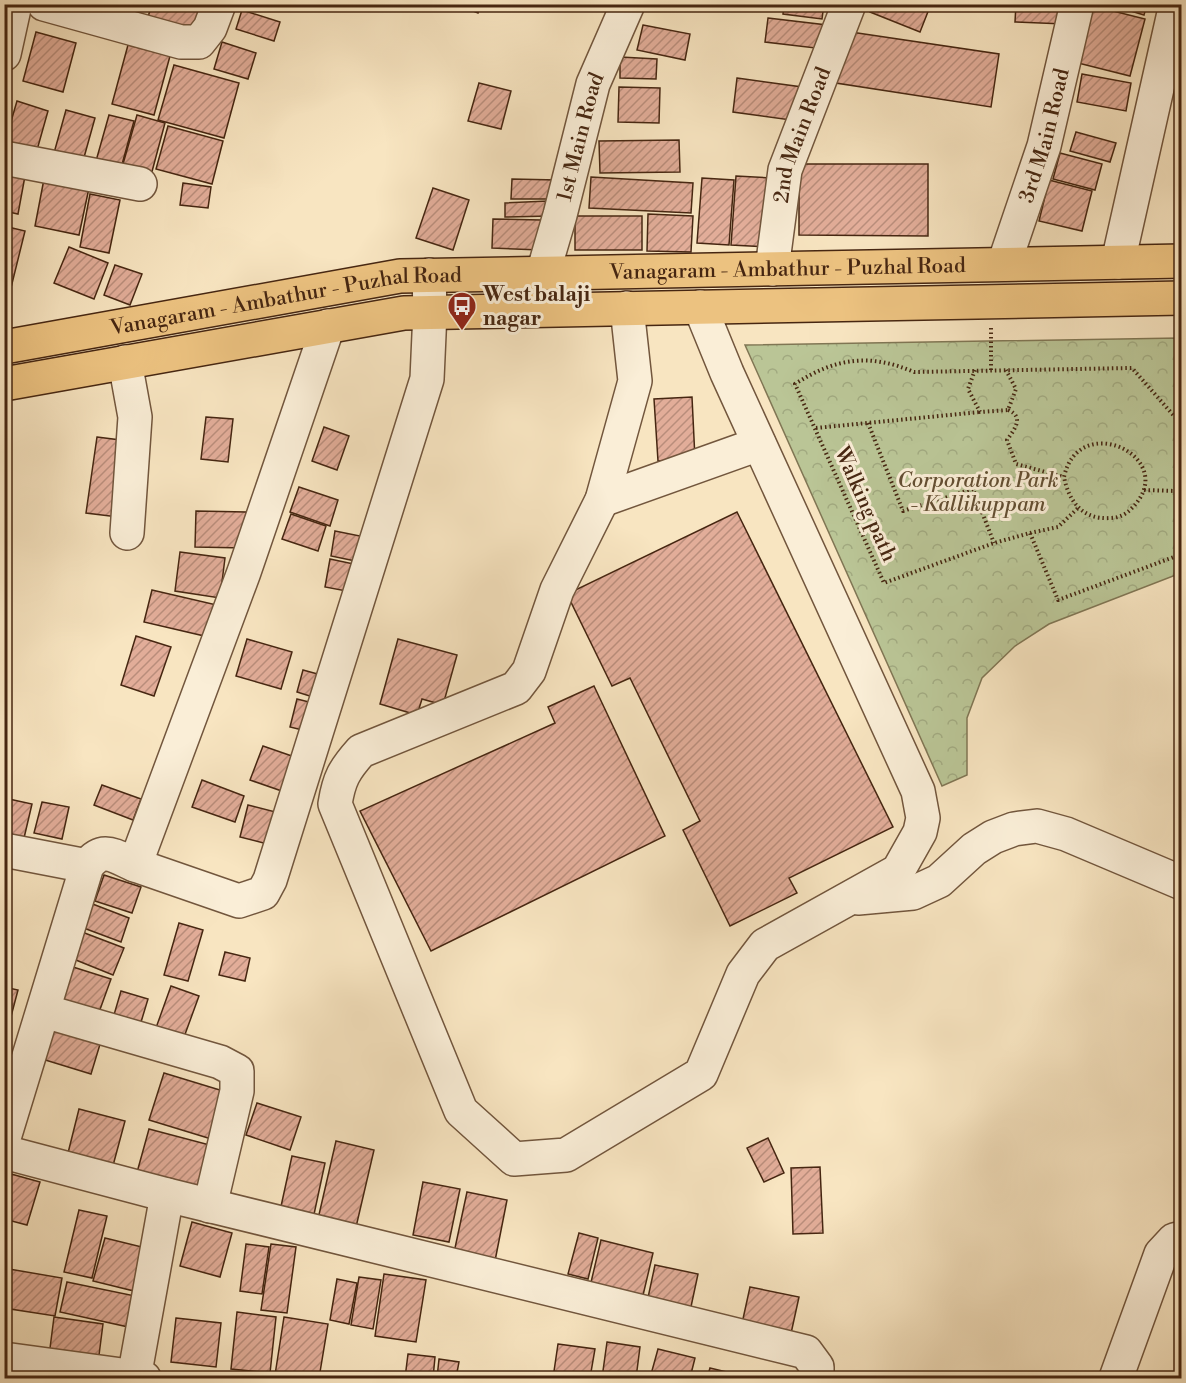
<svg xmlns="http://www.w3.org/2000/svg" width="1186" height="1383" viewBox="0 0 1186 1383" font-family="'Libre Bodoni',serif">
  <style>
    .park { fill: url(#park-crowns); stroke: #807654; stroke-width: 1.5 }
    .building { fill: url(#building-hatch); stroke: #462611; stroke-width: 1.5 }
    .lines { fill: none; stroke-linecap: round; stroke-linejoin: round }
    .minor-casing { stroke: #72563d; stroke-width: 36 }
    .major-casing { stroke: #462611; stroke-width: 36 }
    .path { stroke: #462611; stroke-width: 4; stroke-dasharray: 1.5 3; stroke-linecap: butt }
    .minor { stroke: #faeed7; stroke-width: 33 }
    .major { stroke: #ecc280; stroke-width: 33 }
    .labels { text-anchor: middle; stroke-width: 6; stroke-linejoin: round; paint-order: stroke }
    .street-label { font-size: 21px; fill: #462611; stroke: #faeed7 }
    .poi-label { font-size: 21px; font-weight: bold; fill: #462611; stroke: #faeed7; text-anchor: start }
    .park-label { font-size: 21px; font-style: italic; fill: #634e32; stroke: #faeed7 }
  </style>
  <defs>
    <pattern id="park-crowns" width="20" height="18" patternUnits="userSpaceOnUse" patternTransform="scale(1.5)"><rect width="20" height="18" fill="#bac596"/><path d="M2 6a3 3 0 1 1 6 0M12 15a3 3 0 1 1 6 0" fill="none" stroke="#a1a980"/></pattern>
    <pattern id="building-hatch" width="6" height="6" patternUnits="userSpaceOnUse" patternTransform="scale(1.5)"><rect width="6" height="6" fill="#e2ad99"/><path d="M-1 1l2-2M0 6l6-6M5 7l2-2" fill="none" stroke="#b98d7b"/></pattern>
  </defs>
  <rect width="100%" height="100%" fill="#f8e5c1"/>
  <filter id="stains"><feTurbulence type="fractalNoise" baseFrequency=".00333" numOctaves="4"/><feColorMatrix values="0 0 0 0 .2 0 0 0 0 .09 0 0 0 0 .02 0 0 0 .5 -.17"/></filter>
  <radialGradient id="worn" r=".72"><stop offset=".6" stop-color="#630" stop-opacity="0"/><stop offset="1" stop-color="#630" stop-opacity=".3"/></radialGradient>
  <!-- park -->
  <polygon class="park" points="1179,338 1182,348 1181,573 1049,624 1015,646 982,678 967,718 967,775 942,786 745,345"/>
  <!-- building -->
  <g class="building">
    <polygon points="152,4 203,6 195,34 147,20"/>
    <polygon points="456,4 481,4 478,13"/>
    <polygon points="784,4 824,4 822,19 783,14"/>
    <polygon points="873,4 931,4 920,32 870,12"/>
    <polygon points="1016,4 1065,4 1064,24 1015,22"/>
    <polygon points="1108,4 1147,4 1144,15"/>
    <polygon points="1093,6 1145,19 1130,76 1078,63"/>
    <polygon points="242,10 280,22 274,41 236,29"/>
    <polygon points="768,18 827,25 824,49 765,42"/>
    <polygon points="643,25 690,34 685,60 637,50"/>
    <polygon points="844,31 999,54 991,107 836,83"/>
    <polygon points="36,32 76,43 63,92 23,81"/>
    <polygon points="222,42 256,53 248,79 214,69"/>
    <polygon points="128,45 170,56 154,115 112,104"/>
    <polygon points="620,57 657,59 656,79 620,78"/>
    <polygon points="174,65 239,83 224,138 158,120"/>
    <polygon points="1082,74 1131,83 1126,111 1077,102"/>
    <polygon points="737,78 802,87 798,121 733,112"/>
    <polygon points="479,83 511,91 501,129 468,121"/>
    <polygon points="619,87 660,88 659,123 618,122"/>
    <polygon points="17,101 48,111 37,150 5,142"/>
    <polygon points="66,110 95,118 83,161 54,153"/>
    <polygon points="109,115 134,121 121,168 96,161"/>
    <polygon points="137,115 165,123 150,179 121,171"/>
    <polygon points="168,126 223,141 212,184 156,169"/>
    <polygon points="1076,132 1116,143 1110,162 1070,151"/>
    <polygon points="679,140 680,172 600,173 599,141"/>
    <polygon points="1060,153 1102,164 1095,190 1053,179"/>
    <polygon points="799,164 928,164 928,236 799,235"/>
    <polygon points="4,172 25,176 18,214 4,211"/>
    <polygon points="736,176 771,178 767,247 731,245"/>
    <polygon points="591,177 693,183 691,213 589,208"/>
    <polygon points="702,178 734,180 729,245 697,243"/>
    <polygon points="44,179 89,188 79,235 35,226"/>
    <polygon points="512,179 557,180 557,199 511,199"/>
    <polygon points="1049,180 1092,191 1082,231 1039,221"/>
    <polygon points="183,183 211,187 208,208 180,205"/>
    <polygon points="433,188 469,200 453,250 416,238"/>
    <polygon points="90,194 120,200 109,253 80,247"/>
    <polygon points="548,201 548,216 505,217 505,203"/>
    <polygon points="648,214 693,216 691,252 647,251"/>
    <rect x="575" y="216" width="67" height="34"/>
    <polygon points="493,219 541,220 540,250 492,248"/>
    <polygon points="4,226 25,231 4,316"/>
    <polygon points="69,247 108,263 94,299 54,283"/>
    <polygon points="115,265 142,274 130,305 104,295"/>
    <polygon points="692,397 695,459 658,461 654,399"/>
    <polygon points="206,417 233,419 228,462 201,459"/>
    <polygon points="324,427 349,436 337,470 312,461"/>
    <polygon points="97,437 136,442 126,518 86,513"/>
    <polygon points="299,487 338,500 330,526 290,512"/>
    <polygon points="196,511 246,512 245,548 195,547"/>
    <polygon points="737,512 893,827 789,878 797,893 730,926 683,830 700,821 630,678 612,686 567,594"/>
    <polygon points="291,514 326,526 318,551 282,539"/>
    <polygon points="335,531 375,539 370,564 331,556"/>
    <polygon points="180,552 225,558 220,598 175,591"/>
    <polygon points="330,559 368,567 362,594 325,587"/>
    <polygon points="152,590 221,606 213,638 144,622"/>
    <polygon points="136,636 171,647 154,696 121,685"/>
    <polygon points="247,639 292,652 281,689 236,676"/>
    <polygon points="398,639 457,655 443,705 422,699 417,715 380,704"/>
    <polygon points="303,670 336,679 329,702 297,692"/>
    <polygon points="594,686 665,836 431,951 360,811 555,723 548,707"/>
    <polygon points="297,699 329,707 323,735 290,727"/>
    <polygon points="263,746 312,763 299,797 250,780"/>
    <polygon points="202,780 244,796 235,822 192,807"/>
    <polygon points="102,785 141,799 133,820 94,805"/>
    <polygon points="9,799 32,804 24,838 4,834 4,818"/>
    <polygon points="42,802 69,807 62,839 34,833"/>
    <polygon points="248,805 295,817 287,849 240,837"/>
    <polygon points="104,875 141,887 132,913 95,901"/>
    <polygon points="90,903 129,918 121,942 81,927"/>
    <polygon points="179,923 203,930 188,981 164,975"/>
    <polygon points="82,932 124,948 113,975 71,958"/>
    <polygon points="225,952 250,958 245,981 219,975"/>
    <polygon points="73,967 111,979 98,1015 61,1003"/>
    <polygon points="171,986 199,996 180,1048 152,1039"/>
    <polygon points="4,987 18,990 9,1024 4,1023"/>
    <polygon points="121,991 148,999 138,1032 111,1025"/>
    <polygon points="52,1026 101,1041 91,1074 42,1059"/>
    <polygon points="164,1073 233,1094 218,1141 149,1120"/>
    <polygon points="257,1103 301,1117 290,1150 246,1135"/>
    <polygon points="79,1109 125,1121 111,1173 66,1161"/>
    <polygon points="149,1129 221,1148 208,1195 136,1176"/>
    <polygon points="768,1138 784,1173 764,1182 747,1148"/>
    <polygon points="336,1141 374,1150 356,1227 318,1219"/>
    <polygon points="292,1156 325,1163 313,1219 280,1211"/>
    <polygon points="820,1167 823,1233 793,1234 791,1168"/>
    <polygon points="4,1172 40,1182 27,1225 4,1219"/>
    <polygon points="423,1182 460,1189 449,1242 413,1235"/>
    <polygon points="467,1192 507,1200 493,1271 452,1262"/>
    <polygon points="79,1210 107,1216 92,1278 64,1272"/>
    <polygon points="192,1222 232,1233 220,1277 180,1266"/>
    <polygon points="579,1233 598,1238 588,1279 568,1274"/>
    <polygon points="105,1238 146,1248 134,1291 93,1281"/>
    <polygon points="601,1240 653,1253 640,1308 588,1295"/>
    <polygon points="246,1244 269,1247 262,1294 240,1291"/>
    <polygon points="271,1244 296,1247 287,1313 261,1310"/>
    <polygon points="655,1265 698,1274 689,1316 646,1307"/>
    <polygon points="9,1269 62,1278 55,1316 4,1308"/>
    <polygon points="384,1274 426,1280 416,1342 375,1336"/>
    <polygon points="359,1277 381,1280 373,1329 351,1325"/>
    <polygon points="337,1279 357,1283 349,1324 330,1320"/>
    <polygon points="67,1282 140,1297 133,1328 60,1312"/>
    <polygon points="750,1287 799,1297 790,1338 741,1328"/>
    <polygon points="237,1312 276,1317 270,1373 231,1369"/>
    <polygon points="54,1317 103,1324 98,1363 49,1356"/>
    <polygon points="284,1317 328,1324 319,1378 295,1378 275,1375"/>
    <polygon points="176,1318 221,1323 216,1367 171,1362"/>
    <polygon points="607,1342 640,1347 636,1378 602,1378"/>
    <polygon points="558,1344 595,1349 590,1378 553,1378"/>
    <polygon points="658,1349 695,1358 690,1378 650,1378"/>
    <polygon points="408,1354 435,1357 433,1378 405,1378"/>
    <polygon points="439,1359 459,1362 456,1378 437,1378"/>
    <polygon points="710,1368 731,1373 730,1378 707,1378"/>
  </g>
  <g class="lines">
    <!-- minor casing -->
    <g class="minor-casing">
      <g id="minor">
        <polyline points="44,4 181,42 199,42 210,28 219,4"/>
        <polyline points="4,54 15,4"/>
        <polyline points="4,158 140,184"/>
        <polyline points="1118,262 1176,4"/>
        <path id="s1" d="M1004 264 1044 146 1077 4"/>
        <path id="s2" d="M772 269 785 170 849 4"/>
        <path id="s3" d="M543 273 560 215 593 84 628 4"/>
        <path d="M627 308 635 381 602 500 557 590 529 671 516 688 361 751C344 770 339 779 335 804L461 1111 514 1159 566 1155 701 1074 743 974 765 945 898 871 920 832 923 818 918 791 727 373 700 307"/>
        <polyline points="125,362 135,417 127,533"/>
        <polyline points="602,500 759,444"/>
        <polyline points="4,850 87,866"/>
        <polyline points="135,865 239,901 263,893 270,880 427,379 430,312 429,275"/>
        <polyline points="858,898 913,893 939,881 974,849 993,837 1014,829 1037,826 1066,834 1182,883"/>
        <polyline points="44,1011 220,1062 237,1071 237,1091 210,1206"/>
        <path d="M4 1138 87 866C103 845 114 856 135 865L244 572 328 326"/>
        <polyline points="4,1152 167,1195 806,1352 817,1367 817,1378"/>
        <polyline points="4,1359 144,1378"/>
        <polyline points="134,1378 167,1195"/>
        <polyline points="1116,1378 1161,1254 1174,1240 1182,1238"/>
      </g>
    </g>
    <!-- major casing -->
    <g class="major-casing">
      <g id="major">
        <path id="s4" d="M4 347 400 276 1182 261"/>
        <polyline points="4,384 404,313 1182,298"/>
      </g>
    </g>
    <!-- path -->
    <g class="path">
      <polyline points="991,328 991,370"/>
      <polyline points="975,370 968,389 980,412 1008,410 1016,389 1006,370"/>
      <path d="M1008 410C1025 417 1014 430 1007 440L1016 464 1064 477C1079 408 1183 459 1131 509 1125 515 1118 518 1110 518 1083 520 1069 502 1064 477"/>
      <polyline points="868,423 903,511 973,489 994,543"/>
      <path d="M1182 425 1132 368 914 372C870 353 835 358 795 384L884 583 994 543 1030 533 1058 600 1182 554"/>
      <polyline points="816,428 980,412"/>
      <path d="M1182 473C1174 484 1175 490 1182 501"/>
      <polyline points="1144,490 1176,491"/>
      <polyline points="1030,533 1058,527 1078,508"/>
    </g>
    <!-- minor -->
    <use href="#minor" class="minor"/>
    <!-- major -->
    <use href="#major" class="major"/>
  </g>
  <!-- icons -->
  <defs>
    <g id="bus-pin" transform="scale(1.5)"><path d="M0 17L-7.5 6A9.5 9.5 0 1 1 7.5 6Z" fill="#8f2418" stroke="#faeed7"/><path d="M-5-6H5V4H4V6H2V4H-2V6H-4V4H-5ZM-3.5-4V0h7V-4ZM-3.5 1.2v1.5H-2V1.2ZM2 1.2v1.5H3.5V1.2Z" fill="#fff"/></g>
  </defs>
  <g fill-rule="evenodd">
    <use href="#bus-pin" x="462" y="306"/>
  </g>
  <g class="labels">
    <!-- street labels -->
    <g class="street-label">
      <text dy="7" stroke="none"><textPath href="#s2" startOffset="138">2nd Main Road</textPath></text>
      <text dy="7" stroke="none"><textPath href="#s1" startOffset="135">3rd Main Road</textPath></text>
      <text dy="7" stroke="none"><textPath href="#s3" startOffset="141">1st Main Road</textPath></text>
      <text dy="7" stroke="none"><textPath href="#s4" startOffset="790">Vanagaram - Ambathur - Puzhal Road</textPath></text>
      <text dy="7" stroke="none"><textPath href="#s4" startOffset="286">Vanagaram - Ambathur - Puzhal Road</textPath></text>
      <text transform="translate(866 504) rotate(66)" y="7">Walking path</text>
    </g>
    <!-- poi labels -->
    <g class="poi-label">
      <text x="483" y="301">West balaji<tspan x="483" dy="24">nagar</tspan></text>
    </g>
    <!-- park labels -->
    <g class="park-label">
      <text x="978" y="487">Corporation Park<tspan x="978" dy="24">- Kallikuppam</tspan></text>
    </g>
  </g>
  <!-- margin -->
  <rect width="1186" height="1383" fill="none" stroke="#f8e5c1" stroke-width="24"/>
  <rect x="6" y="6" width="1174" height="1371" fill="none" stroke="#462611" stroke-width="3"/>
  <rect x="12" y="12" width="1162" height="1359" fill="none" stroke="#462611" stroke-width="1.5"/>
  <rect width="100%" height="100%" filter="url(#stains)"/>
  <rect width="100%" height="100%" fill="url(#worn)"/>
</svg>
